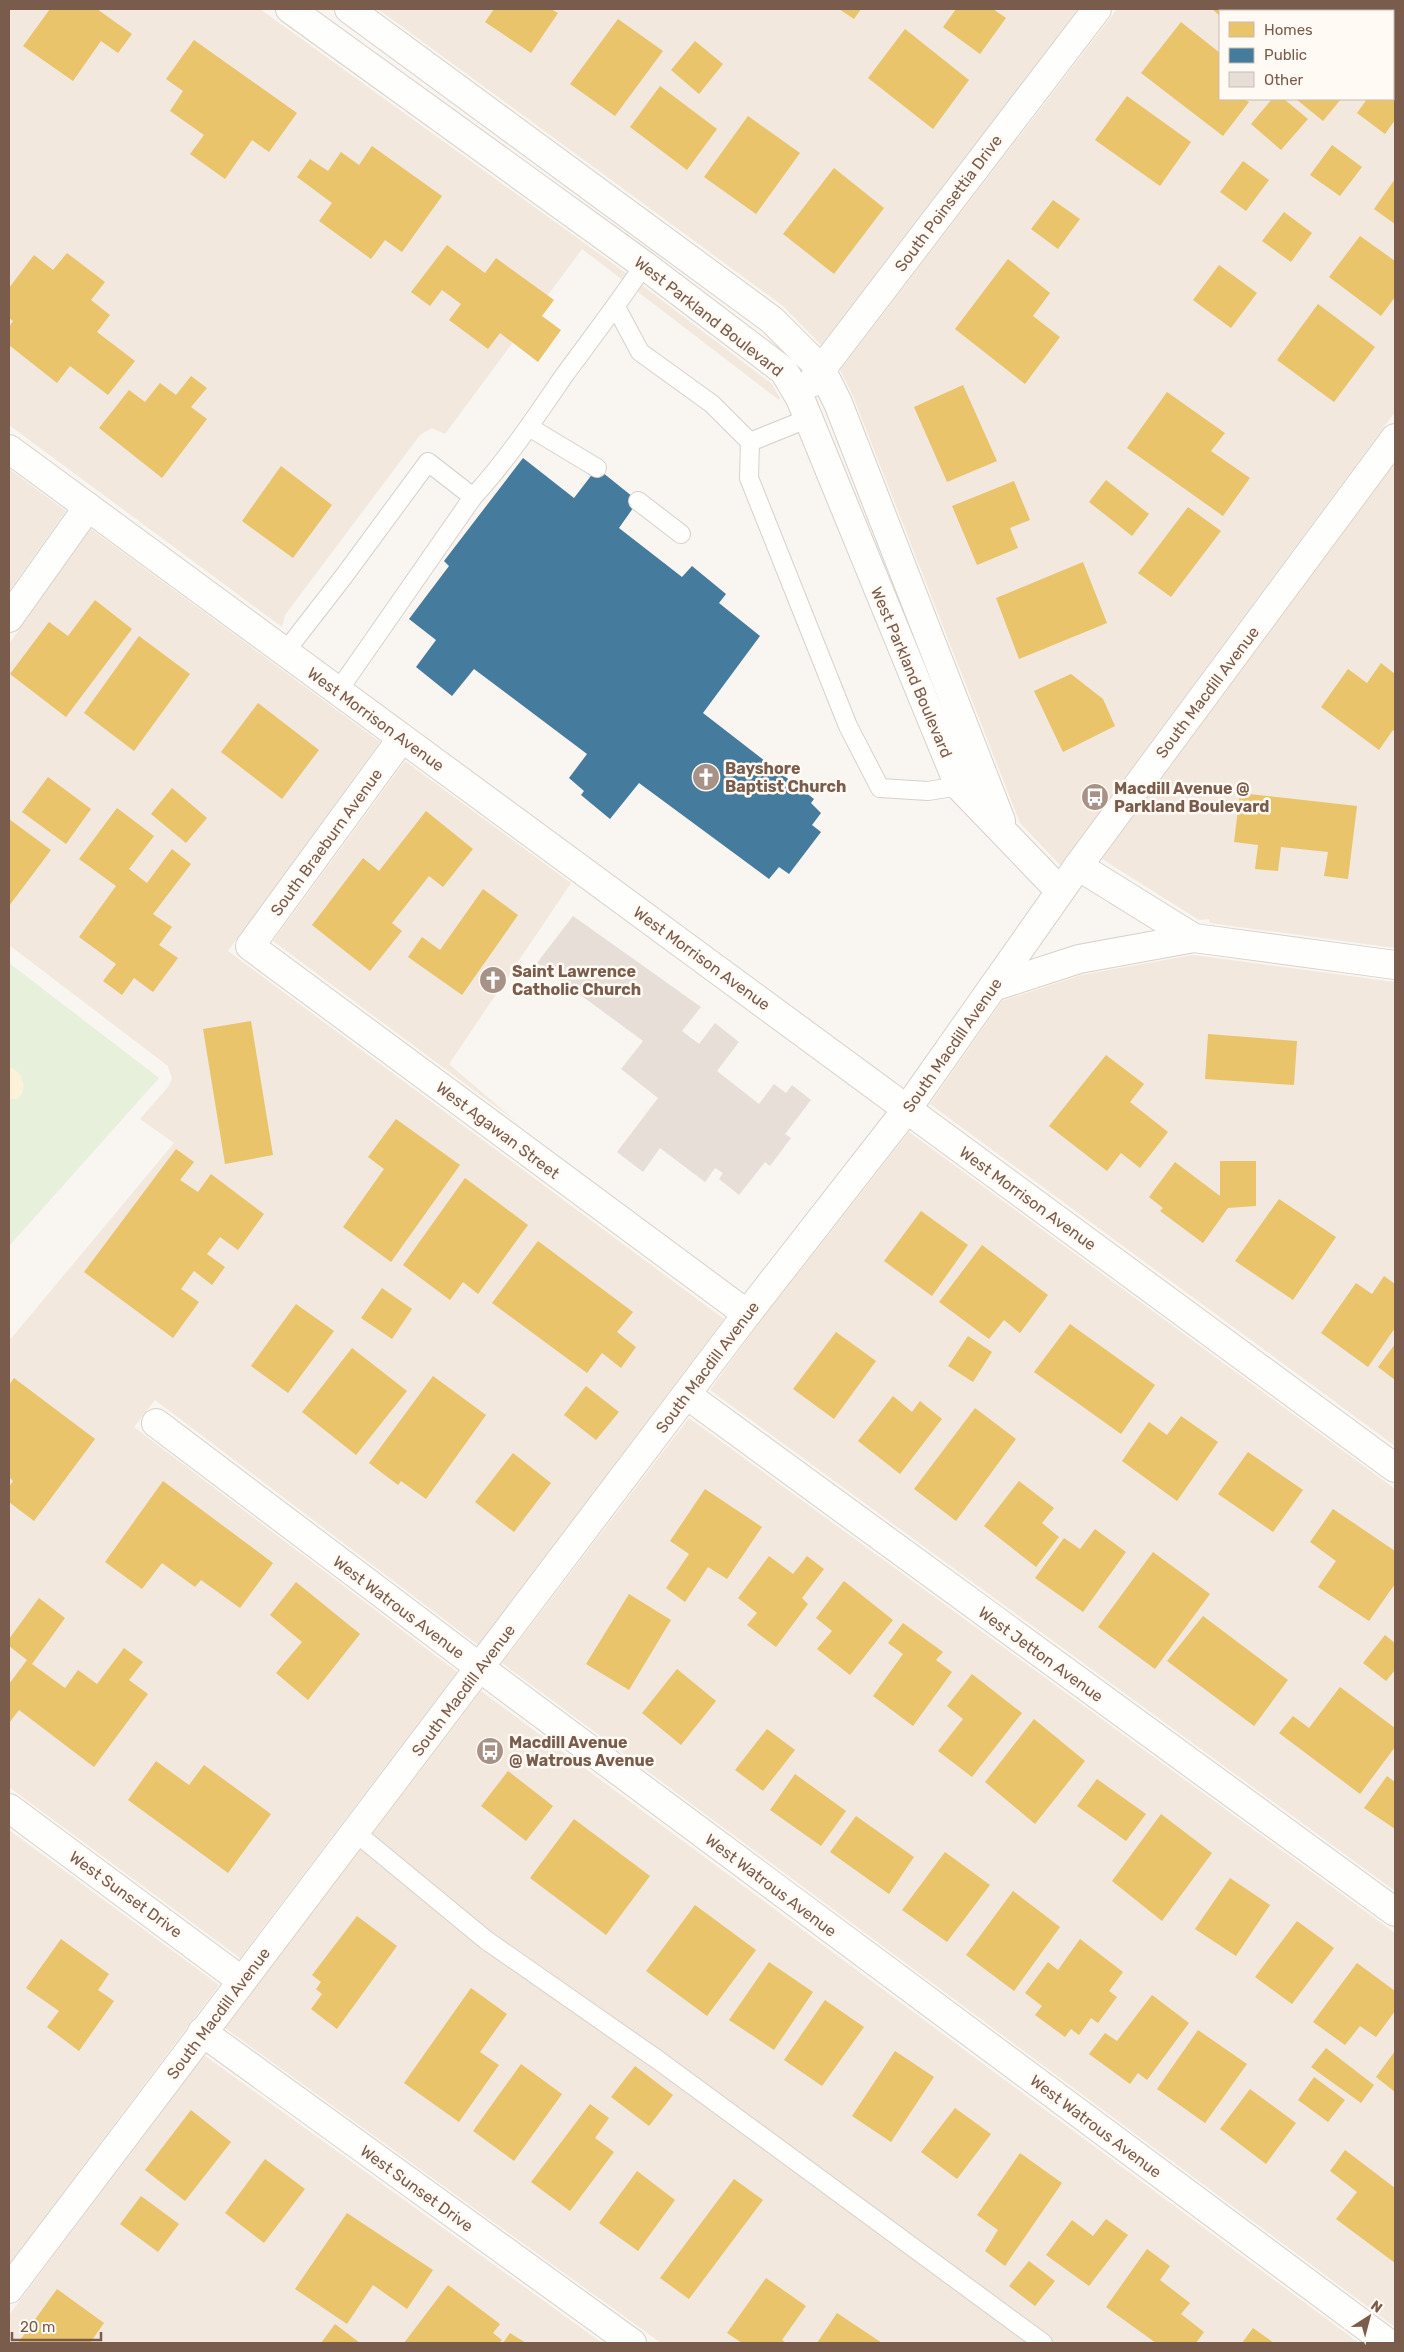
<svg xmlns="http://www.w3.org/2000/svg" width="1404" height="2352" viewBox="0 0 1404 2352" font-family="Rubik,sans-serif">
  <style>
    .residential { fill: #f2e8de; fill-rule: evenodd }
    .green { fill: #e7f0db }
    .sand { fill: #fbf2d9 }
    .homes { fill: #e9c46a }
    .public { fill: #457b9d }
    .building { fill: #e6ded7 }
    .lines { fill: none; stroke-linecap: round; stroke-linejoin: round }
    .lane-casing { stroke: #d7d1cb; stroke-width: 20 }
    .street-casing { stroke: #d7d1cb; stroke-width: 30 }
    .secondary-casing { stroke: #d9d2cb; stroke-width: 30 }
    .lane { stroke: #fefefd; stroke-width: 18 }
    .street { stroke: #fefefd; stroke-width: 28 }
    .secondary { stroke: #fefefd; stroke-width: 28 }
    .labels { text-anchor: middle; stroke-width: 5; stroke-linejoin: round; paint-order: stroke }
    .street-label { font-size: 16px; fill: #7a5c4d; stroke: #fffaf3 }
    .poi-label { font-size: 16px; font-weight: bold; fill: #7a5c4d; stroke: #fffaf3; text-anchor: start }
  </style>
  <rect width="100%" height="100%" fill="#f9f5f0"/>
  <!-- residential -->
  <g class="residential">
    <polygon points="9,9 260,9 634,279 772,384 780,398 779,400 582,249 445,434 432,428 420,435 285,615 282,627 9,425"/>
    <polygon points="378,9 1078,9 821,345 783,306"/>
    <path d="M1117 9H1395V412L1060 865 1020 823 853 396 840 370ZM1220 11H1393V99H1220Z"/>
    <polygon points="1395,463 1395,948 1210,923 1209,919 1199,920 1102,859"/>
    <polygon points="9,469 66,511 9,591"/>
    <polygon points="91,529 380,742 228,951 724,1319 478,1645 155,1400 134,1427 457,1672 240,1958 9,1787 9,1341 174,1143 140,1119 168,1087 172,1079 168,1066 9,945 9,644"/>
    <polygon points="405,761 571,883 449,1064 518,1123 273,941"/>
    <polygon points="1193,955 1395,982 1395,1446 930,1104 1002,1001 1081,975"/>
    <polygon points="909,1132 1395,1489 1395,1891 710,1390 759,1323"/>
    <polygon points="689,1418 1395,1933 1395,2327 502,1663"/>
    <polygon points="481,1691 1359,2343 661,2343 225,2028"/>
    <polygon points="9,1830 219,1985 9,2264"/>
    <polygon points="204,2055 602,2343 9,2343 9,2315"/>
  </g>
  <!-- green -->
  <polygon class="green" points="9,963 159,1078 9,1246"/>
  <!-- sand -->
  <path class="sand" d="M9 1067C23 1071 29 1090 17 1099H9Z"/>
  <!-- homes -->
  <g class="homes">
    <polygon points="50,9 97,9 132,34 118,53 101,41 73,81 23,46"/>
    <polygon points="494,9 551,9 558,13 531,53 485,22"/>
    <polygon points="839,9 861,9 854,19"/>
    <polygon points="956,9 993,9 1006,18 980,54 943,27"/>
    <polygon points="1212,9 1320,9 1318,11 1220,11 1220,16"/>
    <polygon points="1377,9 1395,9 1395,48 1393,52 1393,11 1375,11"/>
    <polygon points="618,19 663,51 615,116 570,84"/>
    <polygon points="1181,22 1220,53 1220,99 1244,99 1249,102 1223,136 1141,73"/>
    <polygon points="905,29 969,80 933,129 868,78"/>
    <polygon points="194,40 297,113 269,152 252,140 225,179 190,154 204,135 170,111 183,91 166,79"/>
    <polygon points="695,41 723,64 699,94 671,70"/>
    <polygon points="660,86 717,129 687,170 630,127"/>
    <polygon points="1393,94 1395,96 1395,120 1385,134 1357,113 1367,99 1393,99"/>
    <polygon points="1127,96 1191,142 1160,186 1095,140"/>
    <polygon points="1272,99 1284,99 1308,119 1281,150 1251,124"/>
    <polygon points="1296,99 1341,99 1323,121"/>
    <polygon points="748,116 800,153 756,214 704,177"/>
    <polygon points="1332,145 1362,167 1340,196 1310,175"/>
    <polygon points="372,146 442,196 402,252 385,240 371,259 319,221 332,203 297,177 310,159 328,171 341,152 359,165"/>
    <polygon points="1243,161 1269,180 1246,211 1220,192"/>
    <polygon points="834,168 884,208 834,274 783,234"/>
    <polygon points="1395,179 1395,224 1374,209"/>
    <polygon points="1053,200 1080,219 1058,249 1031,229"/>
    <polygon points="1284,212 1312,233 1291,262 1262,241"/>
    <polygon points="1360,236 1395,261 1395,297 1381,316 1329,277"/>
    <polygon points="447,245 485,273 496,258 554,300 542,316 561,330 538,362 500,333 488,349 449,320 461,304 442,290 430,306 411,292"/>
    <polygon points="67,253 105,282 91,300 110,315 97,332 135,361 108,395 70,366 57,383 9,345 9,327 13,321 9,318 9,288 34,255 53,270"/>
    <polygon points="1008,259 1050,293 1033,316 1060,337 1025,384 955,329"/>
    <polygon points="1219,265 1257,293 1231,328 1193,300"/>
    <polygon points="1318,304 1375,347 1334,402 1277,360"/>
    <polygon points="191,376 207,388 191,407 207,419 162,478 99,428 129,390 145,402 160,383 176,395"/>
    <polygon points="963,385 997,461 947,482 914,407"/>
    <polygon points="1167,392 1225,433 1211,451 1250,478 1223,516 1127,448"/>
    <polygon points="281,466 332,505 293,558 242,521"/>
    <polygon points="1106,480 1149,514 1132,536 1089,502"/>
    <polygon points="1014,481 1030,520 1010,528 1018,548 977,565 952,506"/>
    <polygon points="1188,507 1221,531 1171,597 1138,573"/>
    <polygon points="1083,562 1107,623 1019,659 996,598"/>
    <polygon points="95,600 132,629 66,717 10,674 49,622 68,636"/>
    <polygon points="139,636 190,674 134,751 84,713"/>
    <polygon points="1381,663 1395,674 1395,732 1393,730 1379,750 1321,707 1348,669 1367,683"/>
    <polygon points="1071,674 1103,699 1115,726 1063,752 1034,691"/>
    <polygon points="258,703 319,750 282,799 221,752"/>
    <polygon points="48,777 91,809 66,844 22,812"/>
    <polygon points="172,788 207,818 186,843 151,814"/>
    <polygon points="1240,793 1357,806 1348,879 1324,876 1328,852 1281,847 1278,871 1255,869 1258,845 1234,842"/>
    <polygon points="117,808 154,836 129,869 147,883 172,849 191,864 153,914 172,927 159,945 178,958 153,992 134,978 122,995 103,981 116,964 79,937 116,886 79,859"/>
    <polygon points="426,811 473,849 443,887 429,876 392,923 402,931 370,971 312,925 363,858 379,871"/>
    <polygon points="9,819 51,850 9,906"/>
    <polygon points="483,889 518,915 462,995 408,957 422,937 440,950"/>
    <polygon points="251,1021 273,1155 225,1164 203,1029"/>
    <polygon points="1208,1034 1297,1041 1294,1085 1205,1079"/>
    <polygon points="1106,1055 1144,1084 1130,1102 1168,1132 1140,1168 1121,1153 1107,1171 1049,1126"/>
    <polygon points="396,1119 460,1165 391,1262 343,1227 384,1169 368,1157"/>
    <polygon points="176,1149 194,1162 180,1180 198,1192 211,1174 264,1214 238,1250 220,1237 207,1254 225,1267 212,1285 194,1271 181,1289 199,1302 173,1338 84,1272"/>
    <polygon points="1220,1161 1256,1161 1256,1206 1228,1208 1203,1243 1160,1211 1163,1208 1149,1197 1175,1162 1220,1196"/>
    <polygon points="465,1178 528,1225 478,1294 463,1282 450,1300 403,1265"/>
    <polygon points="1279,1199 1336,1237 1293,1300 1235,1261"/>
    <polygon points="921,1211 968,1245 932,1296 884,1261"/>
    <polygon points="538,1241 633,1312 617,1332 636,1347 621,1368 602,1353 587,1373 492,1303"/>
    <polygon points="982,1245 1048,1295 1020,1333 1004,1320 989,1339 939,1302"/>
    <polygon points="1384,1276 1395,1284 1395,1328 1368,1367 1321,1333 1356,1283 1372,1294"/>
    <polygon points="382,1288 412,1309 392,1339 361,1318"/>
    <polygon points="296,1304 334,1331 288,1393 251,1366"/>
    <polygon points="1070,1324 1155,1385 1121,1434 1034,1372"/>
    <polygon points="836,1332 876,1361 834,1419 793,1389"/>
    <polygon points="968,1336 992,1352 973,1382 948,1366"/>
    <polygon points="1395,1344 1395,1380 1378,1367"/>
    <polygon points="352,1348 407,1391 356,1455 302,1412"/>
    <polygon points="433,1376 486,1415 426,1499 401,1481 398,1485 369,1463"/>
    <polygon points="14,1378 95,1439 34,1521 9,1502 9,1487 13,1481 9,1477 9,1385"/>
    <polygon points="586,1386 619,1412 596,1440 564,1415"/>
    <polygon points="893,1396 912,1412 920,1401 942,1419 900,1474 858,1441"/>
    <polygon points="975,1408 1016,1439 956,1521 914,1489"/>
    <polygon points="1181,1416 1218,1442 1177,1501 1122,1461 1149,1422 1167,1435"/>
    <polygon points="1248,1452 1303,1490 1273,1532 1218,1494"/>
    <polygon points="513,1453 551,1483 514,1532 475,1502"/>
    <polygon points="163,1481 273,1563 240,1608 201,1580 195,1587 162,1563 142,1589 105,1562"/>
    <polygon points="1019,1481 1054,1508 1042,1523 1059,1537 1036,1567 984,1526"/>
    <polygon points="705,1489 762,1527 727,1579 708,1567 685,1602 666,1588 689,1554 670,1541"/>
    <polygon points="1333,1509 1395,1551 1395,1584 1369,1621 1318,1587 1336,1561 1310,1542"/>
    <polygon points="1095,1529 1126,1552 1083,1612 1035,1578 1064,1538 1080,1549"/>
    <polygon points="1153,1552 1210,1594 1155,1669 1098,1627"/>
    <polygon points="769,1556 793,1574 807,1556 824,1569 802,1598 808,1604 776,1647 747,1625 757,1613 738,1598"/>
    <polygon points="844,1581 893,1620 850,1675 817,1649 832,1631 816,1618"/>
    <polygon points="296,1582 360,1634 308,1700 276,1673 302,1642 270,1615"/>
    <polygon points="629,1594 671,1620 629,1690 586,1664"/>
    <polygon points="39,1598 65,1618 32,1664 65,1688 78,1670 97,1684 124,1648 143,1662 129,1680 148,1694 94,1767 19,1710 9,1723 9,1684 27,1660 9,1646 9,1639"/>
    <polygon points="1203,1616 1288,1680 1254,1726 1167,1661"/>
    <polygon points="903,1623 943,1652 936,1660 952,1672 913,1726 873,1696 903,1654 888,1643"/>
    <polygon points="1385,1635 1395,1643 1395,1670 1386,1681 1363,1663"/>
    <polygon points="677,1669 716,1701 681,1745 642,1713"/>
    <polygon points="972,1674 1022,1713 972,1777 938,1751 963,1719 947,1706"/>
    <polygon points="1340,1687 1395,1728 1395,1747 1360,1794 1279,1733 1293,1716 1309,1728"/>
    <polygon points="1034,1719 1085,1761 1035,1824 985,1782"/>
    <polygon points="767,1729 795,1750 763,1791 735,1770"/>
    <polygon points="156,1761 189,1785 204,1765 271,1814 228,1873 128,1800"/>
    <polygon points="508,1771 553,1806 526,1841 481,1806"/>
    <polygon points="795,1774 846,1811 821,1846 770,1810"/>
    <polygon points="1387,1776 1395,1782 1395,1829 1364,1808"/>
    <polygon points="1097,1779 1146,1814 1126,1841 1077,1806"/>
    <polygon points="1161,1814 1212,1853 1162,1921 1112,1881"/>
    <polygon points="856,1816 914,1857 889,1894 830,1852"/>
    <polygon points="574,1819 650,1876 606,1935 530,1878"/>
    <polygon points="945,1852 990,1885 947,1942 902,1910"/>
    <polygon points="1230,1878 1270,1905 1236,1956 1195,1929"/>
    <polygon points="1013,1891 1060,1927 1014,1991 966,1955"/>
    <polygon points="695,1905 756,1950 707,2016 646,1971"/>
    <polygon points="357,1916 397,1946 337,2029 311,2009 322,1994 316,1989 321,1982 312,1975"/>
    <polygon points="1297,1921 1334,1948 1292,2004 1255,1977"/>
    <polygon points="61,1939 109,1974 98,1990 114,2001 79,2051 47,2027 59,2011 26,1988"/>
    <polygon points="1080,1939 1123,1972 1109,1991 1117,1997 1098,2023 1091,2018 1079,2035 1071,2029 1065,2037 1035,2015 1042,2006 1025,1993 1048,1962 1058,1970"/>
    <polygon points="769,1962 813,1992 774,2050 729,2020"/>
    <polygon points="1357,1963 1395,1991 1395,2011 1376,2037 1360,2026 1345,2045 1313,2022"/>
    <polygon points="471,1988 507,2014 480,2052 499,2065 459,2122 404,2083"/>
    <polygon points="1152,1995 1189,2023 1147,2080 1138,2073 1130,2084 1089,2054 1105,2033 1117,2041"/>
    <polygon points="825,2000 864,2027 822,2086 784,2060"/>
    <polygon points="1198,2030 1247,2064 1205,2123 1157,2089"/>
    <polygon points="1326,2048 1374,2085 1361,2103 1311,2067"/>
    <polygon points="895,2051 934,2077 891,2142 852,2116"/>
    <polygon points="1395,2051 1395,2092 1376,2077"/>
    <polygon points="521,2064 562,2094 514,2161 473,2131"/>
    <polygon points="635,2066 673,2095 649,2126 611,2097"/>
    <polygon points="1314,2077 1345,2100 1328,2122 1298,2100"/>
    <polygon points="1250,2089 1296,2123 1266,2164 1220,2129"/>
    <polygon points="590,2104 609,2118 595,2138 614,2152 570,2211 531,2182"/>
    <polygon points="955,2108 991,2134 957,2179 921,2152"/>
    <polygon points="191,2110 231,2142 185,2201 145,2170"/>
    <polygon points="1345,2150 1395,2188 1395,2263 1336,2219 1357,2192 1330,2171"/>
    <polygon points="1020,2153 1062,2183 1005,2266 985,2251 998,2230 977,2215"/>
    <polygon points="265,2159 305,2189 264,2243 225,2213"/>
    <polygon points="637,2171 675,2200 638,2251 599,2223"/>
    <polygon points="734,2179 763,2200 689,2299 660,2278"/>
    <polygon points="141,2196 179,2224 158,2252 120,2224"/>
    <polygon points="347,2213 433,2270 407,2309 373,2285 347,2324 295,2289"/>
    <polygon points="1106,2219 1128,2235 1089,2286 1046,2255 1072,2220 1093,2236"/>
    <polygon points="1147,2249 1170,2266 1160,2280 1190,2303 1181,2314 1204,2332 1196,2343 1156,2343 1106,2307"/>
    <polygon points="1029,2261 1055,2281 1035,2306 1009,2286"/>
    <polygon points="766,2278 806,2306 782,2340 786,2343 742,2343 727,2333"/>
    <polygon points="448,2285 500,2324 493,2333 502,2340 499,2343 404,2343"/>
    <polygon points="57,2289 104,2323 90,2343 18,2343"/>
    <polygon points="837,2313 882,2343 817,2343"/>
    <polygon points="335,2324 360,2343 321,2343"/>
    <polygon points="1253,2328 1274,2343 1242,2343"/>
    <polygon points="510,2333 526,2343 503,2343"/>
  </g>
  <!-- public -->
  <polygon class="public" points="523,458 574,498 597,468 638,501 619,528 682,577 692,566 726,594 719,603 760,636 703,713 814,799 811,803 821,813 812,825 821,832 789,874 779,867 769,879 639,783 610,819 581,795 584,791 569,778 587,754 474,669 452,696 416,667 436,640 409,619 449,566 444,561"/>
  <!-- building -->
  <polygon class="building" points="573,916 701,1007 682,1031 699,1044 715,1023 739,1042 717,1071 759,1104 774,1084 786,1093 792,1085 811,1100 785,1134 791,1138 770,1166 765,1162 739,1195 719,1179 723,1173 715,1168 705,1182 660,1148 643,1172 617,1152 658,1098 621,1069 643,1041 537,963"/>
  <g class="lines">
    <!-- lane casing -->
    <g class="lane-casing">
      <g id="lane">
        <polyline points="616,307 640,352 712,404 750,442 749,478 848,726 880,788 928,791 959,786"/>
        <polyline points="529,427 597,468"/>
        <polyline points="750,442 807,419"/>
        <polyline points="638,501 681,534"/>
        <polyline points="285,652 344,576 428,462 473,497"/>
        <path d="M338 691 473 497C507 460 535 418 563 377 590 340 618 304 644 265"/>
        <polyline points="355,1832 486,1940 658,2060 1043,2343"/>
      </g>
    </g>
    <!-- street casing -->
    <g class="street-casing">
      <g id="street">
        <polyline points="290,9 644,265 784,371 800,398 959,786 1060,891"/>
        <polyline points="349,9 772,320 821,369 838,403 1001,821"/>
        <polyline points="811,383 1097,9"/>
        <polyline points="9,618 88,507"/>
        <polyline points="402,738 250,946 747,1314"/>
        <polyline points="1078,866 1194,938 1395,965"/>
        <polyline points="993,987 1079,959 1194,938"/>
        <polyline points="687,1395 1395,1912"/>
        <polyline points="156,1423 503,1685 1388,2343"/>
        <polyline points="9,1808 242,1981"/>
        <polyline points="202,2032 632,2343"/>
      </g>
    </g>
    <!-- secondary casing -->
    <g class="secondary-casing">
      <g id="secondary">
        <polyline points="9,449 1395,1468"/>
        <polyline points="9,2289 747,1314 907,1109 1078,866 1395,438"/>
      </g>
    </g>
    <!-- lane -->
    <use href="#lane" class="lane"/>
    <!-- street -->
    <use href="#street" class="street"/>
    <!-- secondary -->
    <use href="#secondary" class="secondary"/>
  </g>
  <!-- icons -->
  <defs>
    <g id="church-disc" transform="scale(1.4375)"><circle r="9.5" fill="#a69286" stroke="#fffaf3"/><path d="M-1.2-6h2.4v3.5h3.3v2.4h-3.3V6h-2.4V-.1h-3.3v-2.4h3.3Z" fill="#fff"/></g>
    <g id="bus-disc" transform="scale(1.4375)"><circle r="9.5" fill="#a69286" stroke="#fffaf3"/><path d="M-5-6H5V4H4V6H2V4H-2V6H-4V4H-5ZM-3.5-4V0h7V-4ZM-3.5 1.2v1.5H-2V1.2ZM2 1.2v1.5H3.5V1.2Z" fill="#fff"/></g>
  </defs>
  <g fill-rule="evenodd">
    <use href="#church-disc" x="706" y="777"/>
    <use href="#bus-disc" x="1095" y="797"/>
    <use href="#church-disc" x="493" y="980"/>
    <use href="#bus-disc" x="490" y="1751"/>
  </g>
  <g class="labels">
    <!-- street labels -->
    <g class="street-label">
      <text transform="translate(948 203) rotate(-53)" y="6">South Poinsettia Drive</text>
      <text transform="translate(709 316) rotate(38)" y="6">West Parkland Boulevard</text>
      <text transform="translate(912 672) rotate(67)" y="6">West Parkland Boulevard</text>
      <text transform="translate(1207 692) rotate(-53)" y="6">South Macdill Avenue</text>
      <text transform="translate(376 719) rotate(36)" y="6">West Morrison Avenue</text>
      <text transform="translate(326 842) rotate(-54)" y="6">South Braeburn Avenue</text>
      <text transform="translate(702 958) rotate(36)" y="6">West Morrison Avenue</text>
      <text transform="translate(952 1045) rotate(-55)" y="6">South Macdill Avenue</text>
      <text transform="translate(498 1130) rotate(37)" y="6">West Agawan Street</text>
      <text transform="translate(1028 1198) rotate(36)" y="6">West Morrison Avenue</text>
      <text transform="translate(707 1367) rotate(-53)" y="6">South Macdill Avenue</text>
      <text transform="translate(399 1607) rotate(37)" y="6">West Watrous Avenue</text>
      <text transform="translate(1041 1654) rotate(36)" y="6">West Jetton Avenue</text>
      <text transform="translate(463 1690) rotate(-53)" y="6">South Macdill Avenue</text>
      <text transform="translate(771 1885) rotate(37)" y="6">West Watrous Avenue</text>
      <text transform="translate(126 1894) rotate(36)" y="6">West Sunset Drive</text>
      <text transform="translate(218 2013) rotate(-53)" y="6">South Macdill Avenue</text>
      <text transform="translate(1096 2126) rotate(37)" y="6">West Watrous Avenue</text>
      <text transform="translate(417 2188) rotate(36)" y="6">West Sunset Drive</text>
    </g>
    <!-- poi labels -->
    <g class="poi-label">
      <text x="725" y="774">Bayshore<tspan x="725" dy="18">Baptist Church</tspan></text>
      <text x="1114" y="794">Macdill Avenue @<tspan x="1114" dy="18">Parkland Boulevard</tspan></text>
      <text x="512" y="977">Saint Lawrence<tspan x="512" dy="18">Catholic Church</tspan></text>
      <text x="509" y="1748">Macdill Avenue<tspan x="509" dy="18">@ Watrous Avenue</tspan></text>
    </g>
  </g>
  <!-- border -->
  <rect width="1404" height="2352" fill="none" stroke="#7a5c4d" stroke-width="20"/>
  <!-- legend -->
  <rect x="1219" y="10" width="175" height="90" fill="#fffaf3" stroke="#cabbb1"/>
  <rect x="1229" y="22" width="25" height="15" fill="#e9c46a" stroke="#cabbb1"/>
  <text x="1264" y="35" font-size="15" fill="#7a5c4d">Homes</text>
  <rect x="1229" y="48" width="25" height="15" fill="#457b9d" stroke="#cabbb1"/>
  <text x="1264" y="60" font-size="15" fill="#7a5c4d">Public</text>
  <rect x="1229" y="72" width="25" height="15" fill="#e6ded7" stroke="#cabbb1"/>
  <text x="1264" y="85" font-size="15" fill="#7a5c4d">Other</text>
  <!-- north arrow -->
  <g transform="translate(1369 2317) rotate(36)" stroke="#fffaf3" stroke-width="4" paint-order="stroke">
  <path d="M0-4L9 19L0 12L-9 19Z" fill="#7a5c4d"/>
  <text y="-8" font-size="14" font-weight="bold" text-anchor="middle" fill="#7a5c4d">N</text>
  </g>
  <!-- scale -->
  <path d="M12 2332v8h89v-8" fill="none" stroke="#7a5c4d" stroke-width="2.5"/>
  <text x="20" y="2332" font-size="15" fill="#7a5c4d" stroke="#fffaf3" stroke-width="4" paint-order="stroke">20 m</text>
</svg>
